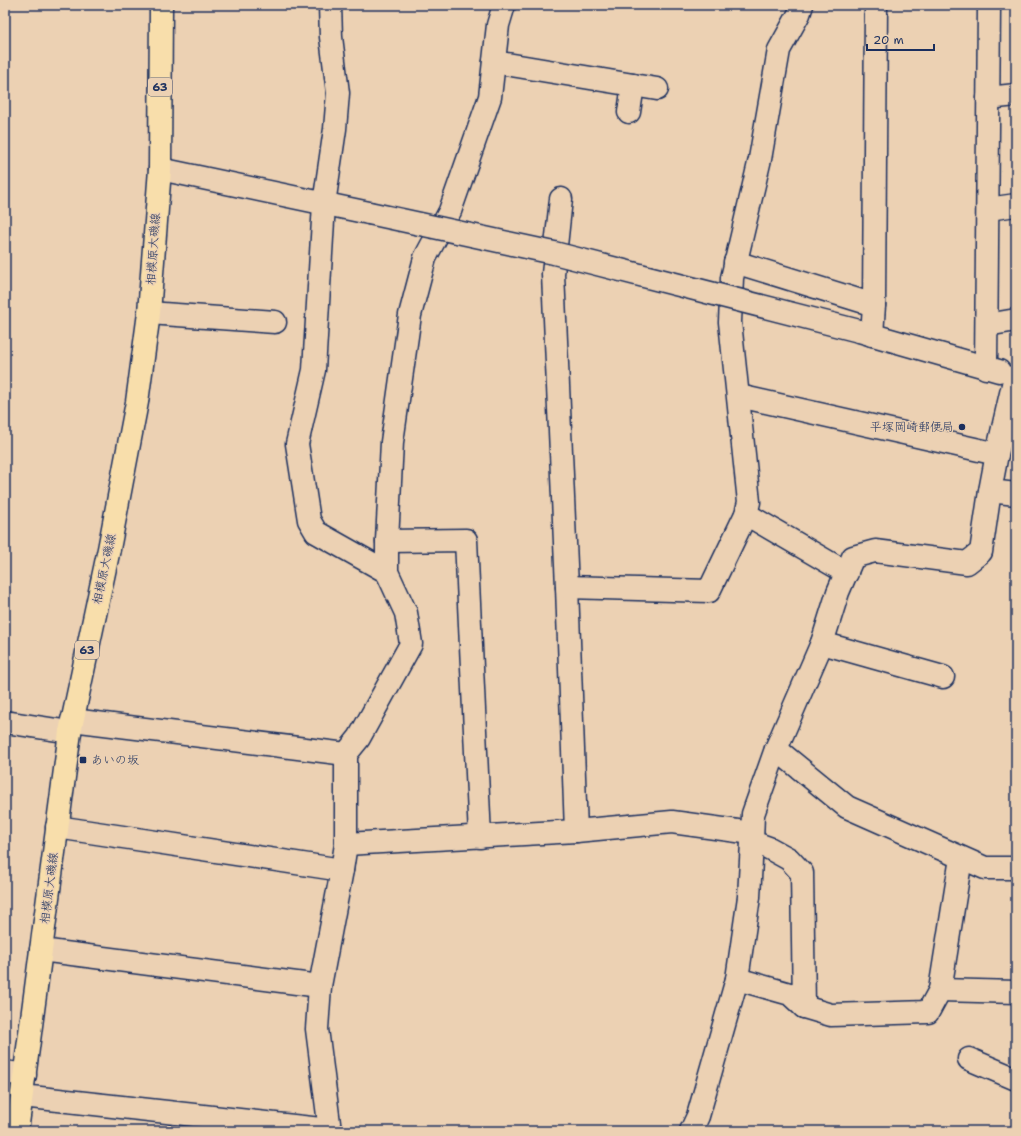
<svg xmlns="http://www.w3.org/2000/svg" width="1021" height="1136" viewBox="0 0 1021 1136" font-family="'Shantell Sans','Klee One',sans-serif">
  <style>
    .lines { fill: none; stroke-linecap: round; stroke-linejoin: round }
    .minor-casing { stroke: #1b2f5e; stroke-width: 25 }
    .major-casing { stroke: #1b2f5e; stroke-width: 25 }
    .minor { stroke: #ecd1b3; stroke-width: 22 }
    .major { stroke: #f8deab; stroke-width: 22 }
    .minor-bridge-casing { stroke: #1b2f5e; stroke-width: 25; stroke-linecap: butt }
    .minor-bridge { stroke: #ecd1b3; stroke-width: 22 }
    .poi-dot { fill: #1b2f5e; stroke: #ecd1b3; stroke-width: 1.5 }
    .labels { text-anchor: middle; stroke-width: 3; stroke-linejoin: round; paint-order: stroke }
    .shield { fill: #ecd1b3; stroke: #5a6078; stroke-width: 1 }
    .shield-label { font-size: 11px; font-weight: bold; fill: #1b2f5e }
    .street-label { font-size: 12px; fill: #1b2f5e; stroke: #ecd1b3 }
    .poi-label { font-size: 12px; fill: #1b2f5e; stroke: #ecd1b3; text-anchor: end }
  </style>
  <rect width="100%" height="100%" fill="#ecd1b3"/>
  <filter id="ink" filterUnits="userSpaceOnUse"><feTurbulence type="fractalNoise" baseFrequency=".025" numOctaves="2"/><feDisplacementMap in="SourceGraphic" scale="8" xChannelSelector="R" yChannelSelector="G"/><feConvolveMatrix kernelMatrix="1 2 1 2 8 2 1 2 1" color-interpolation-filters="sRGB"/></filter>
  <g filter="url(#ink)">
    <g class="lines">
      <!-- minor casing -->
      <g class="minor-casing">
        <g id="minor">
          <polyline points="330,5 331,37 338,93 335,129 324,204 314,370 297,444 309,520 316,532 387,572"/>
          <polyline points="494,62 657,89"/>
          <polyline points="988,98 1016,95"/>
          <polyline points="629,112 633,85"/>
          <polyline points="160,169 369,213"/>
          <polyline points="561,199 553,274 567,587 576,831"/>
          <polyline points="988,209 1016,205"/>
          <polyline points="735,262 874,305"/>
          <polyline points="149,313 275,322"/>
          <polyline points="987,325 1016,320"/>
          <polyline points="859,331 999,371"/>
          <polyline points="872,335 874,305 876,5"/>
          <polyline points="986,368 989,5"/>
          <polyline points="739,396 997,454"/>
          <polyline points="990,491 1016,494"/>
          <polyline points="746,514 847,573"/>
          <polyline points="387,541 466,540 480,837"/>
          <polyline points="567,587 709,591 746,514 749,502 730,322 732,278 760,159 779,50 799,14 802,5"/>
          <polyline points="822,643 943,677"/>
          <polyline points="72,720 346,754"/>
          <polyline points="5,722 70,732"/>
          <polyline points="776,749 847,807 985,868 1016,868"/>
          <polyline points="57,827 342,870"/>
          <polyline points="752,842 769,848 789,859 802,873 804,1007"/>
          <polyline points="346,844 576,831 672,822 752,833"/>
          <polyline points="41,950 320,986"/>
          <polyline points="737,979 790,994 804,1007 831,1015 928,1012 940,990 961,858"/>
          <polyline points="940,990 1016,992"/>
          <polyline points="969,1059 1016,1079"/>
          <polyline points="5,1072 25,1075"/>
          <polyline points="22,1096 330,1130"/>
          <polyline points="330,1131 317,1029 320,986 342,870 346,844 346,754 359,738 411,644 406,613 387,572 387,541 392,442 410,315 425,258 450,211 490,97 498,25 504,5"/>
          <polyline points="691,1131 698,1116 737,979 749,897 752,842 753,814 776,749 822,643 838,592 853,557 875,551 967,563 981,552 990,491 997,454 1015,376"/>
        </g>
      </g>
      <!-- major casing -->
      <g class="major-casing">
        <polyline id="major" points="17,1131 70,732 109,549 137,402 149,313 160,169 161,5"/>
      </g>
      <!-- minor -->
      <use href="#minor" class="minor"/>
      <!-- major -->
      <use href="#major" class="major"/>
      <!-- minor-bridge casing -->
      <g class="minor-bridge-casing">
        <polyline id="minor-bridge" points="369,213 554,253 859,331"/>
      </g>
      <!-- minor-bridge -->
      <use href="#minor-bridge" class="minor-bridge"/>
    </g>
  </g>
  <!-- markers -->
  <g class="poi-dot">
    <circle cx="962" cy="427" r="4"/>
    <rect x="79" y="756" width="8" height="8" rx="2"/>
  </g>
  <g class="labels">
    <!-- shield labels -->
    <g class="shield">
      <rect x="148" y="78" width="24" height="18" rx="3"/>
      <rect x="75" y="641" width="24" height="18" rx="3"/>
    </g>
    <g class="shield-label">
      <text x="160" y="91">63</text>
      <text x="87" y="654">63</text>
    </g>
    <!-- street labels -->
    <g class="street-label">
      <text transform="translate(153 249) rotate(-86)" y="4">相模原大磯線</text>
      <text transform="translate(104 569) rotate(-78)" y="4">相模原大磯線</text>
      <text transform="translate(49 888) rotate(-83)" y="4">相模原大磯線</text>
    </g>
    <!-- poi labels -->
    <g class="poi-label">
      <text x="954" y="431">平塚岡崎郵便局</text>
      <text x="91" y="764" text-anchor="start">あいの坂</text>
    </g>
  </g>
  <!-- margin -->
  <rect width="1021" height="1136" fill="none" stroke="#ecd1b3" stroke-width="20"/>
  <rect x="10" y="10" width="1001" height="1116" fill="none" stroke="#1b2f5e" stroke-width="1.5" filter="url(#ink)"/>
  <!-- scale -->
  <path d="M867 44v6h67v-6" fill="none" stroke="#1b2f5e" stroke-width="2"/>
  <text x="873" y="44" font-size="12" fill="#1b2f5e" stroke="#ecd1b3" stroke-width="3" paint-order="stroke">20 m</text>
</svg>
